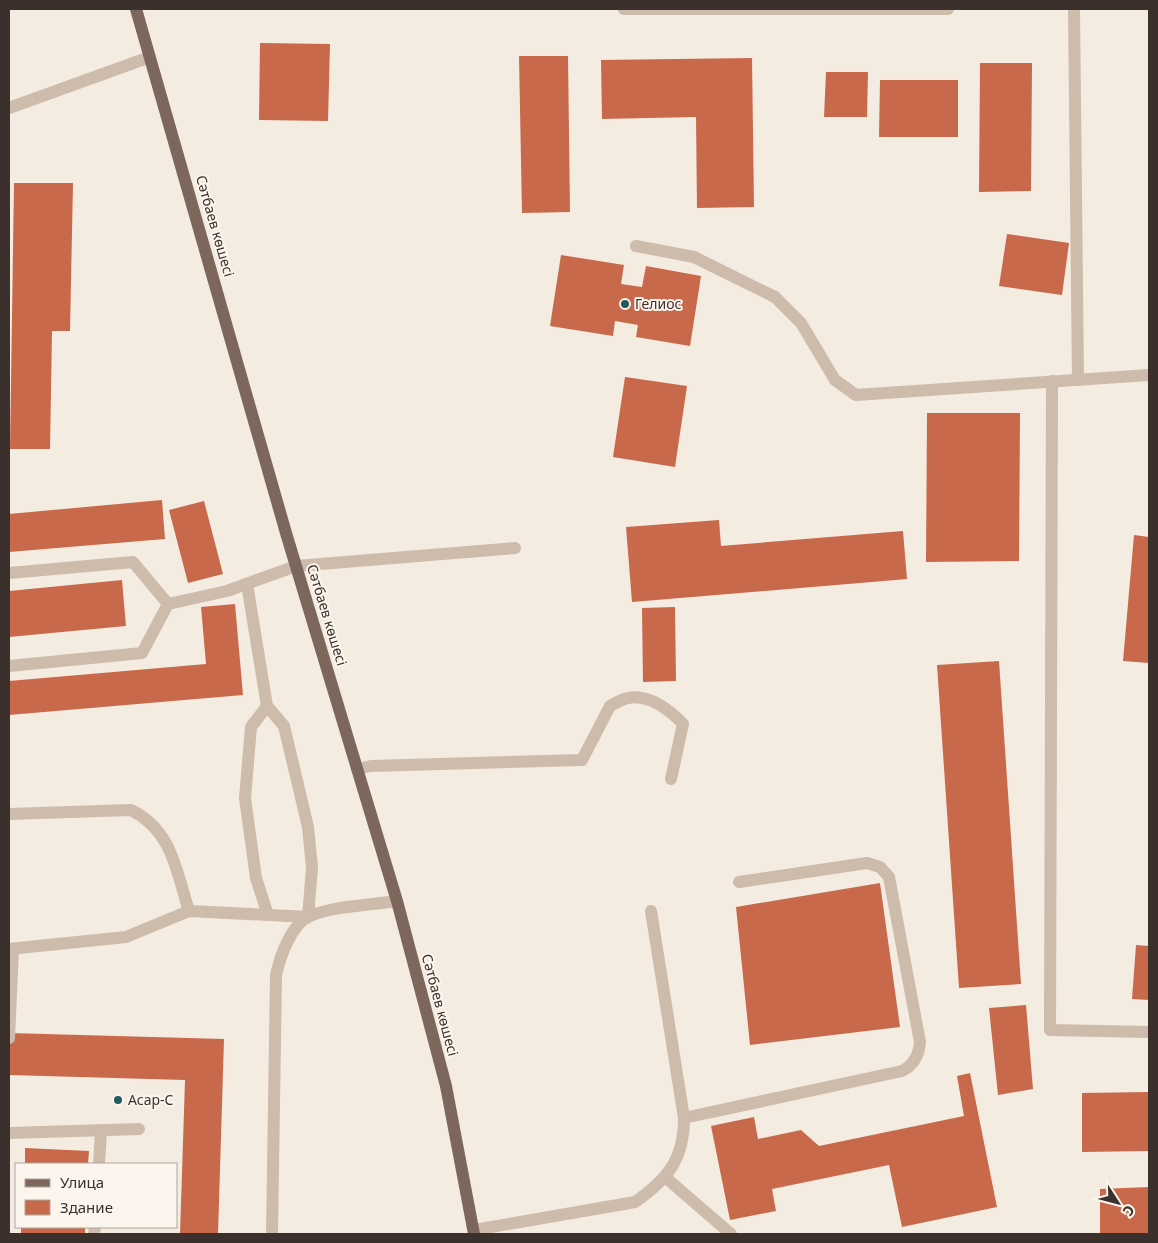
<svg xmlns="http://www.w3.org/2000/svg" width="1158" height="1243" viewBox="0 0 1158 1243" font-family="'Noto Sans',sans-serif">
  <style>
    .building { fill: #c8694b }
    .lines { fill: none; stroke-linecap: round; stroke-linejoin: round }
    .minor { stroke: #cdbbac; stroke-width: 12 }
    .major { stroke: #7d675c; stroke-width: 12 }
    .poi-dot { fill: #1f5a5e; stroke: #fbf5ee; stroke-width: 2 }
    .labels { text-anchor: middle; stroke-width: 4; stroke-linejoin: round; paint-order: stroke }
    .street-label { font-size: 14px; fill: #3b302b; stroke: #fbf5ee }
    .poi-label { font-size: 14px; fill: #3b302b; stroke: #fbf5ee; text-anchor: start }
  </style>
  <rect width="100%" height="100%" fill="#f4ebe1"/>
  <!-- building -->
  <g class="building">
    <polygon points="260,43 330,44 328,121 259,120"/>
    <polygon points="519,56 568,56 570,212 522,213"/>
    <polygon points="752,58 754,207 697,208 696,117 602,119 601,60"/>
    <polygon points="980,63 1032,63 1031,191 979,192"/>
    <polygon points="826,72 868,72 867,117 824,117"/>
    <polygon points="880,80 958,80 958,137 879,137"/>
    <polygon points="14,183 73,183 70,331 52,331 50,449 10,449"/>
    <polygon points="1007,234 1069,243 1062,295 999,286"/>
    <polygon points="561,255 624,265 621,284 642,287 646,266 701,276 690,346 636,337 638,325 615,321 613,336 550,326"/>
    <polygon points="625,377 687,386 675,467 613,457"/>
    <polygon points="927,413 1020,413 1019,561 926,562"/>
    <polygon points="162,500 165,539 9,552 9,514"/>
    <polygon points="204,501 223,574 188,583 169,510"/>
    <polygon points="719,520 721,546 903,531 907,579 632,602 626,527"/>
    <polygon points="1134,535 1149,537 1149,663 1123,661"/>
    <polygon points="122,580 126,626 9,637 9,591"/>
    <polygon points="235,604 243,695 9,715 9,681 206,664 201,607"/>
    <polygon points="675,607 676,681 643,682 642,608"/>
    <polygon points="999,661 1021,984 959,988 937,665"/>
    <polygon points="880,883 900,1027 750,1045 736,907"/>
    <polygon points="1136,945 1149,946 1149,1000 1132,999"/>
    <polygon points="1026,1005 1033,1089 998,1095 989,1008"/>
    <polygon points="9,1033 224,1039 218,1234 180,1234 185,1080 9,1075"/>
    <polygon points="970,1073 997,1207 902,1227 889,1165 772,1189 776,1211 730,1220 711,1126 754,1117 758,1139 801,1130 819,1146 964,1116 957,1076"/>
    <polygon points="1149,1092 1149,1151 1082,1152 1082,1093"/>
    <polygon points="25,1148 89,1151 88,1164 25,1164"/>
    <polygon points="1149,1187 1149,1234 1100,1234 1100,1189"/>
    <rect x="21" y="1227" width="64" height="7"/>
  </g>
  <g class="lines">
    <!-- minor -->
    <g class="minor">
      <polyline points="624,9 948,9"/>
      <polyline points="1074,9 1078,380"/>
      <polyline points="9,108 150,57"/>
      <polyline points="636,246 694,257 775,297 801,323 835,380 856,395 1149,375"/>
      <polyline points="1052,381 1050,1030 1149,1032"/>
      <polyline points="9,573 133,562 168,604"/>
      <polyline points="9,666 142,653 168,604 227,591 296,566 515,548"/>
      <polyline points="267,706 251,727 245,798 256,878 268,915"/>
      <path d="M357 769 371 766 582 760 610 706C616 703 622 699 628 698 649 694 670 710 683 724L671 779"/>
      <path d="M9 814 131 810C172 830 176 870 189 911"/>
      <polyline points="9,949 126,937 189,911 308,917 312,868 308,827 284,726 267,706 247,584"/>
      <polyline points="9,1038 13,949"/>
      <path d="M684 1118 902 1071C914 1065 919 1055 920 1042L889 877 880 867 867 863 739 882"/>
      <polyline points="9,1133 139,1129"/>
      <polyline points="99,1164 101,1131"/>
      <polyline points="665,1177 731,1234"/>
      <path d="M474 1230 635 1202C668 1179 684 1159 684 1118L651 911"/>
      <polyline points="94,1234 95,1227"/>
      <path d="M272 1234 276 975C280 957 291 924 310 916 334 906 371 905 397 901"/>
    </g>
    <!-- major -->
    <polyline class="major" points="136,9 286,533 397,901 446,1086 474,1234"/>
  </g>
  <!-- markers -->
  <g class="poi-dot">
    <circle cx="625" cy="304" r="5"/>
    <circle cx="118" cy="1100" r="5"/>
  </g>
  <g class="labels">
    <!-- street labels -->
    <g class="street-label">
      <text transform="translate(215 226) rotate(74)" y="5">Сәтбаев көшесі</text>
      <text transform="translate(327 615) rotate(73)" y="5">Сәтбаев көшесі</text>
      <text transform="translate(440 1005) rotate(75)" y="5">Сәтбаев көшесі</text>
    </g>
    <!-- poi labels -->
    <g class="poi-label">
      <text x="635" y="309">Гелиос</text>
      <text x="128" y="1105">Асар-С</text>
    </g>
  </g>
  <!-- border -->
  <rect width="1158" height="1243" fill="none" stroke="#3b302b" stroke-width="20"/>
  <!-- legend -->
  <rect x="15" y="1163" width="162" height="65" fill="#fbf5ee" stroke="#aea6a0"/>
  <rect x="25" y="1179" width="25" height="8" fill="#7d675c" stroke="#aea6a0"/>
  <text x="60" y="1188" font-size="15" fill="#3b302b">Улица</text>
  <rect x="25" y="1200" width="25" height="15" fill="#c8694b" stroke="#aea6a0"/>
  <text x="60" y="1213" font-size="15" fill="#3b302b">Здание</text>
  <!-- north arrow -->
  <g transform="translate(1118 1203) rotate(126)" stroke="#fbf5ee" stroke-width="4" paint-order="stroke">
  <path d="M0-4L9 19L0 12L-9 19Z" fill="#3b302b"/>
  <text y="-8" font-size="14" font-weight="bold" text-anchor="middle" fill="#3b302b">С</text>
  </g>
</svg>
